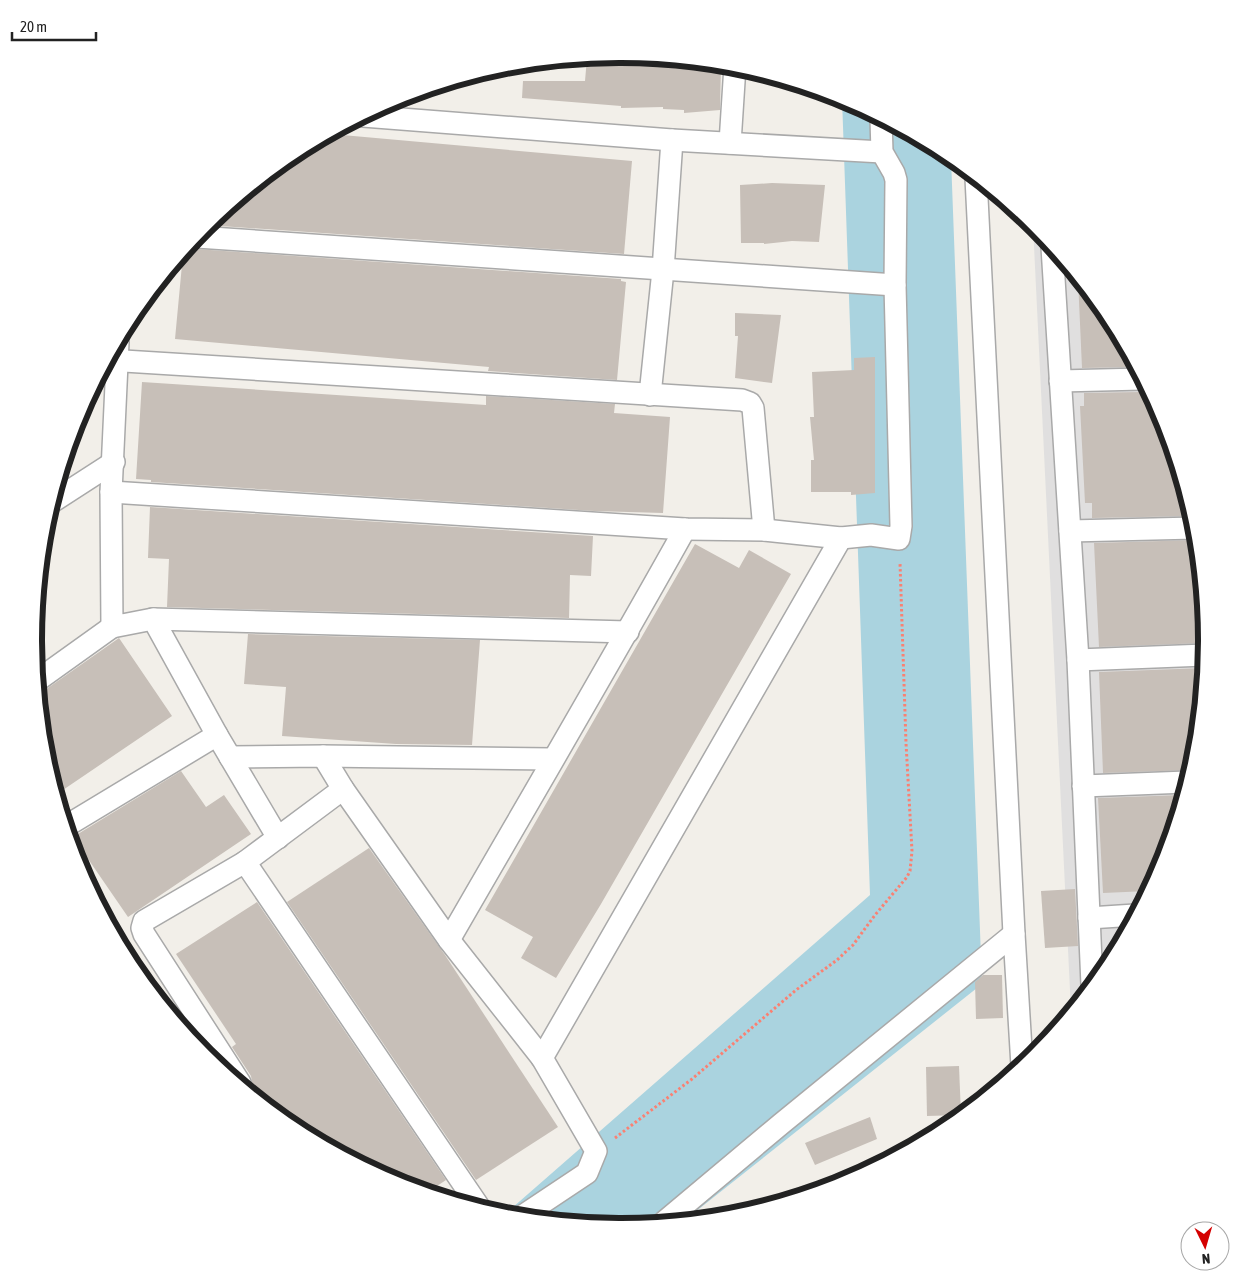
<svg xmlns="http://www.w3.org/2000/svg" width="1240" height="1281" viewBox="0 0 1240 1281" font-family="'Asap Condensed',sans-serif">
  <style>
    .residential { fill: #e0dfdf }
    .water { fill: #aad3df }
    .building { fill: #c7bfb8 }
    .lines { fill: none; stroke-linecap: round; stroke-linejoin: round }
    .minor-casing { stroke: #a9a9a9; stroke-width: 24 }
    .path { stroke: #fa8072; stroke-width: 3; stroke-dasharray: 2.5 2.5; stroke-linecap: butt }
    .minor { stroke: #fff; stroke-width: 21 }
    .rim { fill: none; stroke: #222; stroke-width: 6 }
  </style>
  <rect width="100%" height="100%" fill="#f2efe9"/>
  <!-- residential -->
  <polygon class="residential" points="1033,225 1108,315 1162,416 1195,526 1206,641 1195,755 1162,865 1107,966 1071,1011"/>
  <!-- water -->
  <polygon class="water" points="842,98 946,153 951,158 982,984 685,1220 620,1227 504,1215 870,895"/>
  <!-- building -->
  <g class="building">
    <polygon points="620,54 721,64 720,110 684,113 684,110 663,109 663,107 621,108 621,106 522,98 523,81 585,81 587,58"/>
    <polygon points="331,134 632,161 624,254 206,225 295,153"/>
    <polygon points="772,183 825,185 819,242 792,241 764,244 764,243 741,243 740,185"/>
    <polygon points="189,246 196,249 621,279 621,281 626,282 617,380 488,371 489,367 175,339 183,254"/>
    <polygon points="1078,279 1108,315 1135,367 1082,368"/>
    <polygon points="735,313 781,315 772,383 735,378 738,336 735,336"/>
    <polygon points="875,357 875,493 851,495 851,492 811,492 811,460 814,460 810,417 814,417 812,372 854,370 854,358"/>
    <polygon points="142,382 486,405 486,396 615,404 614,413 670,417 663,513 594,511 151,482 151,480 136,479"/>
    <polygon points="1148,390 1162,416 1192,516 1092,518 1092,503 1085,503 1080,406 1084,406 1084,393 1142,392"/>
    <polygon points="150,507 593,536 591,576 570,575 569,618 167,607 169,559 148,558"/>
    <polygon points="1196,540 1205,633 1202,633 1203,643 1099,647 1094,543"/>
    <polygon points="695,544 739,568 749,550 791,574 601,904 556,978 521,958 533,937 485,910"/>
    <polygon points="248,634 480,640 472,745 396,744 282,736 286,687 244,684"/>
    <polygon points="119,638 172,716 57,794 45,755 39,692 45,690"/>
    <polygon points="1204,668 1195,755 1190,770 1103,773 1099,672"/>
    <polygon points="181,771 206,807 224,795 251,834 128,917 73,837"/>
    <polygon points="1183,795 1162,865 1148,891 1103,893 1098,798"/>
    <polygon points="369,848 445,955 558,1127 476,1180 287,902"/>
    <polygon points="1075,889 1078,946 1045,948 1041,891"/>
    <polygon points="257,902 446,1180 428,1192 395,1182 294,1128 249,1091 252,1082 251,1076 232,1047 236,1044 176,954"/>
    <polygon points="983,975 1002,975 1003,1018 976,1019 975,982"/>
    <polygon points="959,1066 961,1115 927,1116 926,1067"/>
    <polygon points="870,1117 877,1139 815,1165 805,1143"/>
  </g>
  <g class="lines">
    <!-- minor casing -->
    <g class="minor-casing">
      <g id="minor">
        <polyline points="363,116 672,140 882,152"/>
        <polyline points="730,143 735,66"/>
        <polyline points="976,178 1014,934"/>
        <polyline points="197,237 895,285"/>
        <polyline points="1052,247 1078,660 1092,985"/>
        <polyline points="118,342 111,492 112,627 153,619 217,735 278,838"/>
        <polyline points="108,360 742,400 750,403 753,408 764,530"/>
        <polyline points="1060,381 1142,379"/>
        <polyline points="650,395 663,270 672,140"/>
        <polyline points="111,492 685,529 764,530 841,538 871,535 899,539 901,526 895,285 896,180 894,173 882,152 881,119"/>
        <polyline points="52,502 114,462"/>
        <polyline points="1070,531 1195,528"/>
        <polyline points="153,619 628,632"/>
        <polyline points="1078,660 1205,655"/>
        <polyline points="38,680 112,627"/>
        <polyline points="323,756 343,789 449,940 542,1058 596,1151 587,1173 521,1217"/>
        <polyline points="230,757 323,756 552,759"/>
        <polyline points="1083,786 1187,782"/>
        <polyline points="68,825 217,735"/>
        <polyline points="245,862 479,1207"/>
        <polyline points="1089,918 1135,915"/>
        <path d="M449 940C528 803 608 667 685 529"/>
        <polyline points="542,1058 841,538"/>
        <polyline points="240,1083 144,934 142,928 144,921 245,862 343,789"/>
        <polyline points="664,1222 781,1124 1014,934 1022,1066"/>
      </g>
    </g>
    <!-- path -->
    <polyline class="path" points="615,1138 692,1079 796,990 837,960 853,945 875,915 907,877 910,871 912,851 906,743 900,563"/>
    <!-- minor -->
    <use href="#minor" class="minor"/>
  </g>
  <!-- crop -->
  <path d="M0 0H1240V1281H0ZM619 63H621A577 577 0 0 1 1198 640V641A577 577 0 0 1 621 1218H619A577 577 0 0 1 42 641V640A577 577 0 0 1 619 63Z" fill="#fff" fill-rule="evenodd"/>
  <path class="rim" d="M619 63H621A577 577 0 0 1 1198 640V641A577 577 0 0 1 621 1218H619A577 577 0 0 1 42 641V640A577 577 0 0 1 619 63Z"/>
  <!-- north arrow -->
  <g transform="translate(1205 1246) rotate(175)"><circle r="24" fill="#ffffff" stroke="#a7a7a7"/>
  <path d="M0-4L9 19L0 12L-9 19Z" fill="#d40000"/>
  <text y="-8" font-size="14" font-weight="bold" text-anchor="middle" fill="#222222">N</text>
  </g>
  <!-- scale -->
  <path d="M12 32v8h84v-8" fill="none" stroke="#222222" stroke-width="2.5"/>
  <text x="20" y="32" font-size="15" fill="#222222" stroke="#ffffff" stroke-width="4" paint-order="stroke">20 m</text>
</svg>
